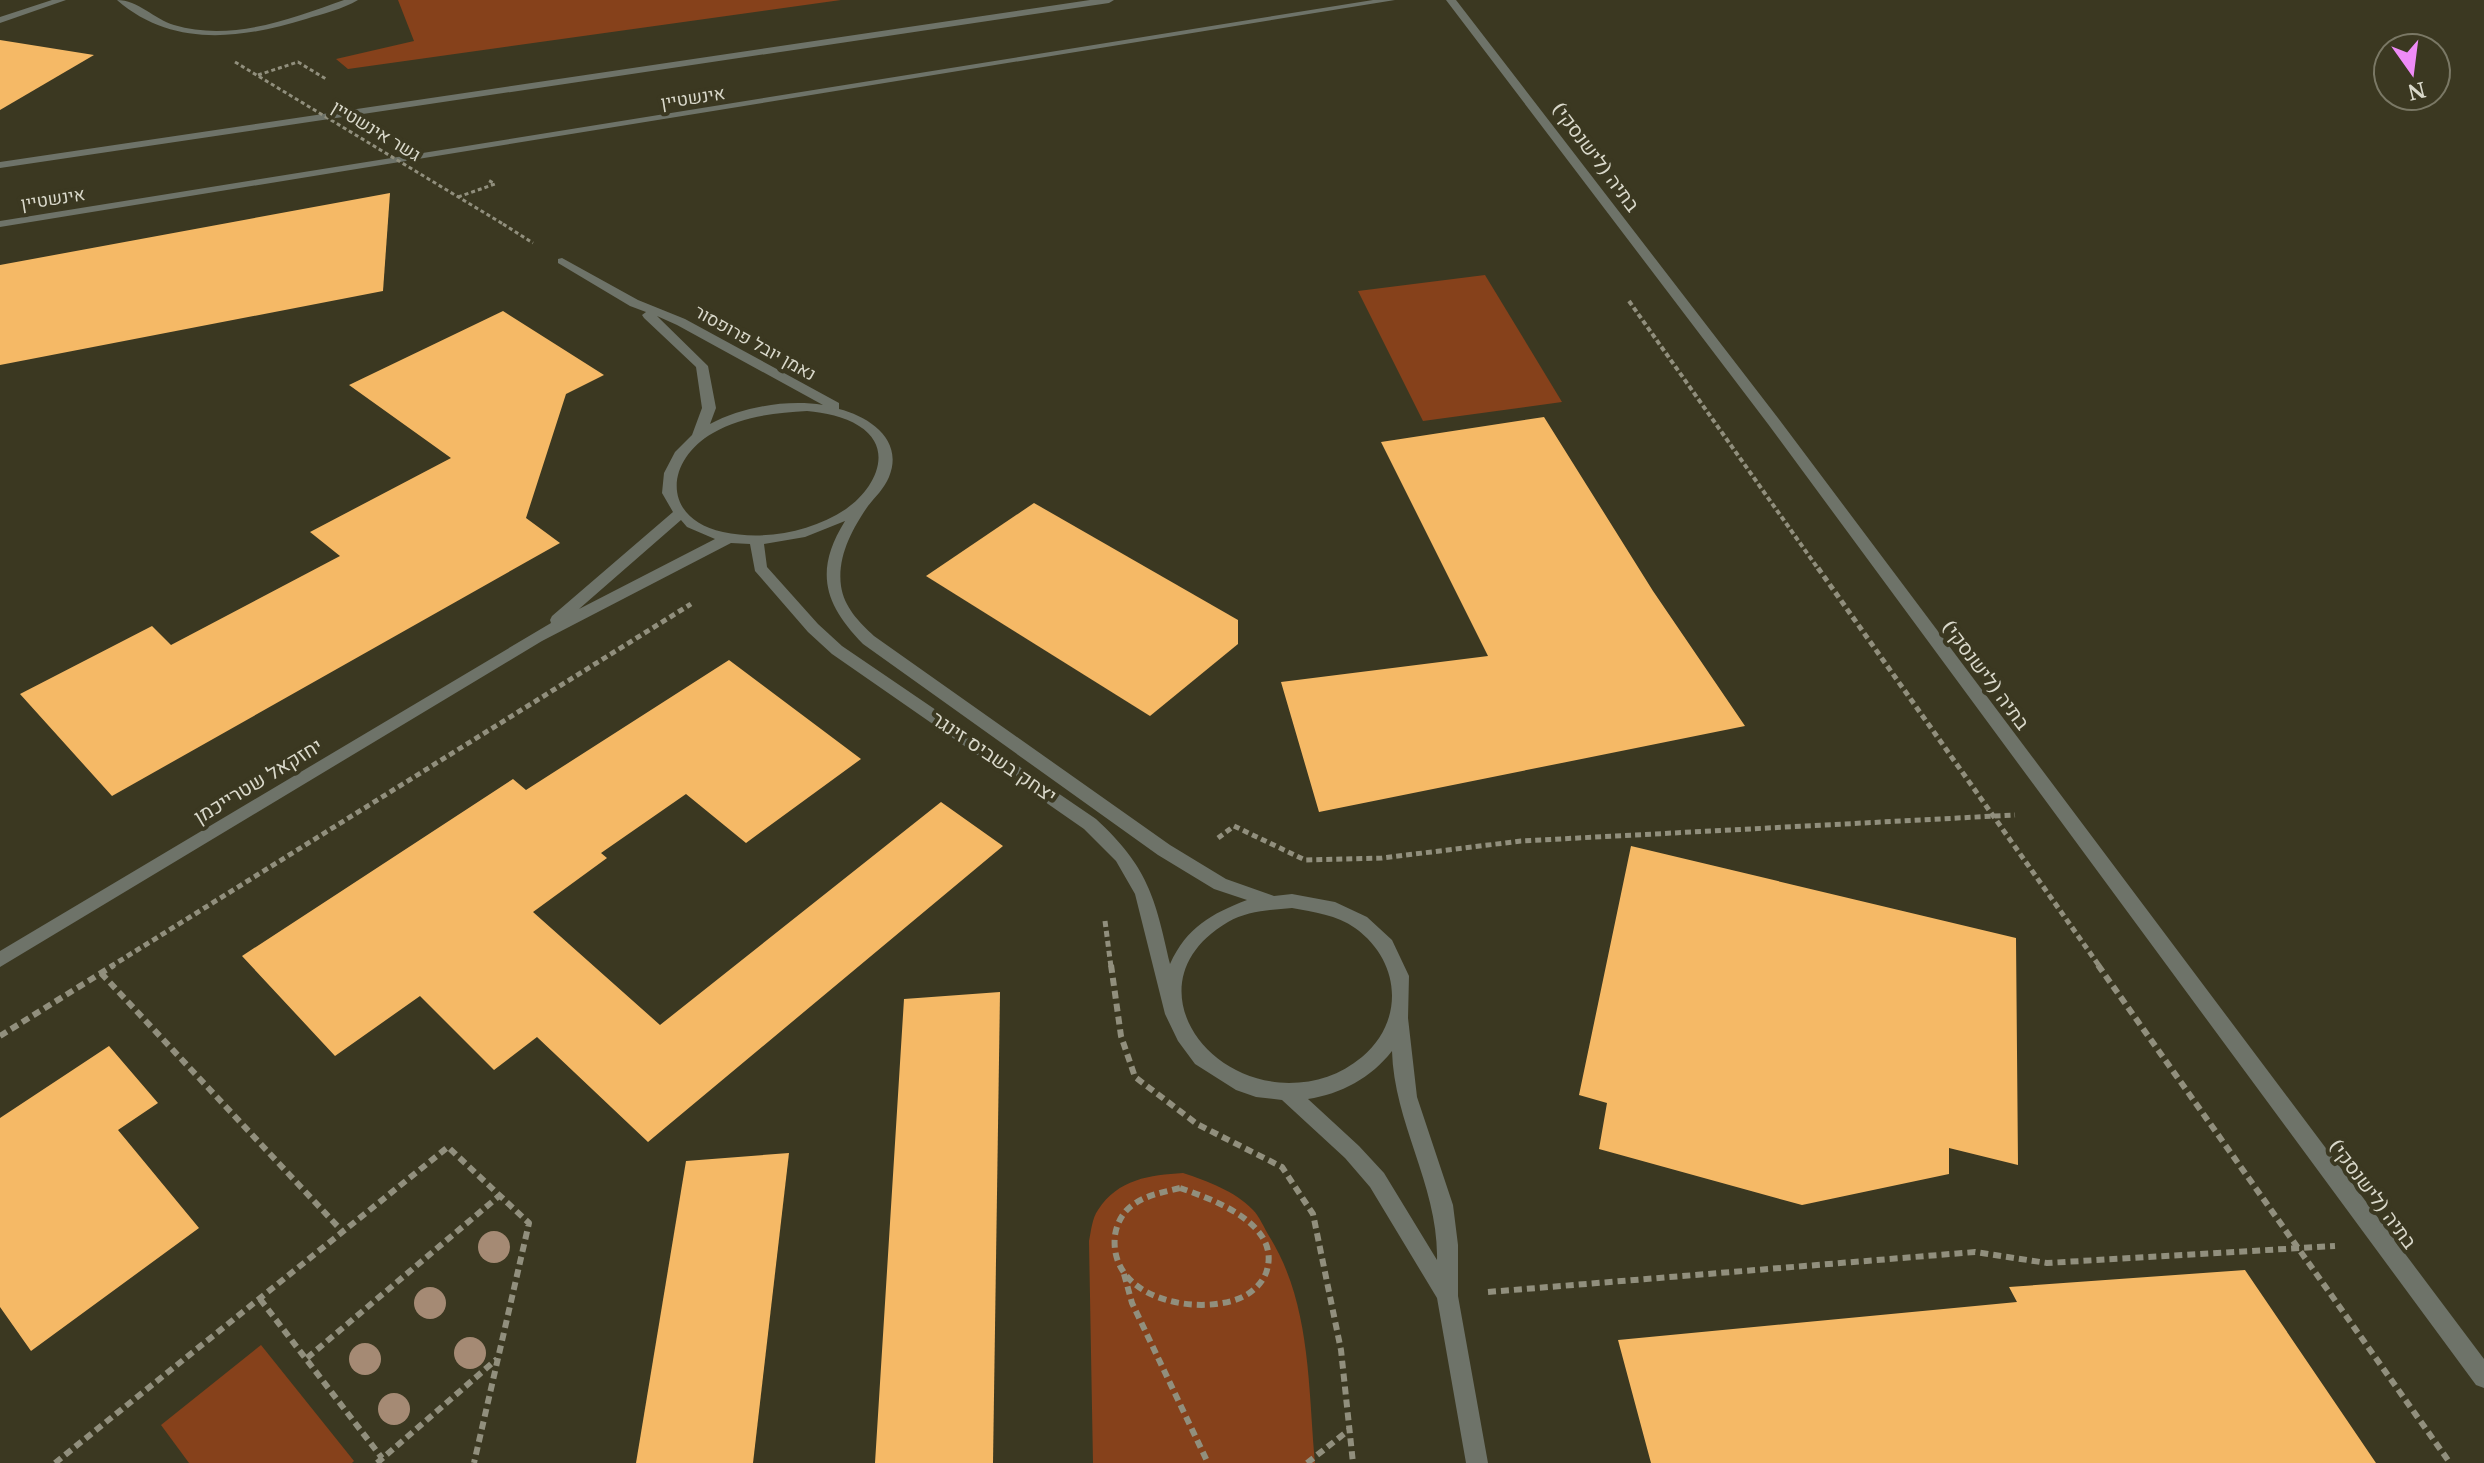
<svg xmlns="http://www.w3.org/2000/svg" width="2484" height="1463" viewBox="0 0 2484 1463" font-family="'Noto Serif',Heebo,serif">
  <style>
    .green { fill: #86411b }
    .building { fill: #f5b966 }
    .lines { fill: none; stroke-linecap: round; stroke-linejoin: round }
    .path-far3 { stroke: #918f7d; stroke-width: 3; stroke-dasharray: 4 3; stroke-linecap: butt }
    .path-far2 { stroke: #918f7d; stroke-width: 4; stroke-dasharray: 5 3; stroke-linecap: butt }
    .path-far1 { stroke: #918f7d; stroke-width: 5; stroke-dasharray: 6 4; stroke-linecap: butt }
    .path { stroke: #918f7d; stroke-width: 6; stroke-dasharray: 8 5; stroke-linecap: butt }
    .service { fill: #6e7369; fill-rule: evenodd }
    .minor { fill: #6e7369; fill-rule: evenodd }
    .path-bridge { stroke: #918f7d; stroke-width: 3; stroke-dasharray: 4 3; stroke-linecap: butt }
    .tree { fill: #a58a74 }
    .labels { text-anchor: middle; stroke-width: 8; stroke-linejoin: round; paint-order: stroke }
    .far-street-label { font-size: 18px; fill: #d9d8ca; stroke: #3b3821 }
    .street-label { font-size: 20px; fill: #d9d8ca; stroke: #3b3821 }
  </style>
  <rect width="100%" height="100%" fill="#3b3821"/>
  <!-- green -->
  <g class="green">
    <polygon points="398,0 841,0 348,69 336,59 414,41"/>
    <polygon points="1485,275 1562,402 1423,421 1358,291"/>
    <path d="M1183 1173C1207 1181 1235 1191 1253 1210 1260 1217 1264 1228 1269 1236 1311 1303 1308 1386 1315 1463H1093L1089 1241C1091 1232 1092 1218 1098 1210 1118 1179 1150 1175 1183 1173Z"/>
    <polygon points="261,1345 354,1461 352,1463 189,1463 161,1425"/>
  </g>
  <!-- building -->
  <g class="building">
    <polygon points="0,40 94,55 0,110"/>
    <polygon points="390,193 383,291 0,365 0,265"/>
    <polygon points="503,311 604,375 566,394 526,518 560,543 112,796 20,694 152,626 171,645 340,556 310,532 451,458 349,385"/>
    <polygon points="1544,417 1653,591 1745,726 1319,812 1281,682 1488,656 1381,442"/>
    <polygon points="1034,503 1238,620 1238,644 1150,716 926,576"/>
    <polygon points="729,660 861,759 746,843 686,794 601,853 607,858 533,912 660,1025 941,802 1003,846 648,1142 537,1037 494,1070 420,996 335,1056 242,956 513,779 526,790"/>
    <polygon points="1631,846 2016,938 2018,1165 1949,1148 1949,1174 1802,1205 1599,1149 1607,1103 1579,1095"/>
    <polygon points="1000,992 993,1463 875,1463 904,999"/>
    <polygon points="109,1046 158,1103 118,1130 199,1228 31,1351 0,1307 0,1118"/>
    <polygon points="789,1153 753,1463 636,1463 686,1161"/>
    <polygon points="2245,1270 2376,1463 1651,1463 1618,1340 2017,1302 2009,1287"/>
  </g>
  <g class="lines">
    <!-- path-far3 -->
    <g class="path-far3">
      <polyline points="258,75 298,62 326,79"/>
      <polyline points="458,197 495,184 488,180"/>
      <polyline points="503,224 533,243"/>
    </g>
    <!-- path-far2 -->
    <polyline class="path-far2" points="1629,301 1819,570"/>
    <!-- path-far1 -->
    <g class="path-far1">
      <polyline points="1818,568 2100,967"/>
      <polyline points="1218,838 1234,826 1305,860 1382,858 1521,841 2015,815"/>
      <polyline points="1105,921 1111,967"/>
      <polyline points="110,967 691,604"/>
    </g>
    <!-- path -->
    <g class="path">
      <polyline points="1111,965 1121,1036 1135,1077 1197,1124 1282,1167 1313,1214 1341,1350 1353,1463"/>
      <polyline points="2098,965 2450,1463"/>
      <polyline points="101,973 342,1231"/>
      <polyline points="0,1036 114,965"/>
      <path d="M1180 1188C1215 1200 1283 1225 1266 1273 1261 1286 1248 1296 1235 1300 1189 1315 1108 1296 1115 1235 1117 1223 1123 1211 1134 1204 1147 1195 1164 1192 1180 1188Z"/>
      <polyline points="1124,1274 1132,1303 1208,1463"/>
      <polyline points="1488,1292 1975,1252 2047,1263 2335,1246"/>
      <polyline points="260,1299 382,1458"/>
      <polyline points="307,1358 499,1196"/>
      <polyline points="55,1463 448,1147 529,1223 474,1463"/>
      <polyline points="377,1463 497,1359"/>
      <polyline points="1307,1463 1349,1430"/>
    </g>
    <!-- service -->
    <polygon class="service" points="52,0 66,0 0,23 0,17"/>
    <!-- minor -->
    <g class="minor">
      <path d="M117 0C138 0 154 19 174 25 231 42 291 19 344 0H358C343 9 322 14 306 19 241 39 172 48 117 0Z"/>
      <polygon points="1090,0 1114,0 1109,3 0,168 0,162"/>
      <polygon points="1373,0 1395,0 0,227 0,221"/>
      <polygon points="1446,0 1456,0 1778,418 2484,1359 2484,1388 2476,1385 1768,424"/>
      <path d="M562 258 638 300 685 319 839 403V409C870 417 904 440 889 477 884 489 875 497 868 506 852 529 837 557 841 586 844 607 859 622 874 636L1170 845 1226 879 1274 896 1292 894 1335 902 1367 917 1392 940 1409 976 1408 1018 1417 1097 1453 1205 1458 1245V1296L1488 1463H1466L1437 1298 1370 1187 1345 1158 1282 1100 1256 1097 1236 1090 1195 1064 1178 1041 1165 1014 1135 894 1116 861 1084 829 832 654 808 632 755 571 750 544 731 543 542 641 0 967V951L551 623 550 620 552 616 673 512 662 493 664 473 675 452 692 435 702 408 696 367 644 318 642 315 646 312 630 306 558 263V259ZM657 316 677 325 823 405C787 399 742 407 710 424L716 408 708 366ZM807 411C825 413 844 416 859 426 896 449 874 490 846 509 811 532 764 541 723 532 662 519 664 461 713 433 742 416 775 413 807 411ZM681 520 687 527 715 539 579 609ZM845 521C814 571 824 604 863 644L1158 855 1214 889 1247 900C1211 914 1187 927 1170 964 1155 897 1148 867 1096 819L842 646 818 624 767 567 764 544 805 537ZM1292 908C1314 912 1337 915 1355 928 1401 961 1405 1021 1362 1057 1340 1075 1316 1083 1289 1083 1197 1082 1134 977 1228 922 1247 911 1270 910 1292 908ZM1392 1051C1394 1124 1439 1187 1437 1260L1384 1173 1359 1146 1308 1099C1341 1094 1371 1078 1392 1051Z"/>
    </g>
    <!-- path-bridge -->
    <polyline class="path-bridge" points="235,62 503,224"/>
  </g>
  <!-- trees -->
  <g class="tree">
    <circle cx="494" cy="1247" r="16"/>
    <circle cx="430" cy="1303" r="16"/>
    <circle cx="470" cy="1353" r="16"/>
    <circle cx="365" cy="1359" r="16"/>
    <circle cx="394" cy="1409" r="16"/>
  </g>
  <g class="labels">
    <!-- far-street labels -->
    <g class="far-street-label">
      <text transform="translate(693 98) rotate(-9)" y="6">אינשטיין</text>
      <text transform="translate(376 131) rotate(31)" y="6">גשר אינשטיין</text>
      <text transform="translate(53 199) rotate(-9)" y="6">אינשטיין</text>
      <text transform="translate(755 343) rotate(29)" y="6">נאמן יובל פרופסור</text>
    </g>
    <!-- street labels -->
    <g class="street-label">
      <text transform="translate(1596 157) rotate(53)" y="7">בתיה (לישנסקי)</text>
      <text transform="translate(1986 675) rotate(53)" y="7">בתיה (לישנסקי)</text>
      <text transform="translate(994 757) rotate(34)" y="7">יצחק בשביס זינגר</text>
      <text transform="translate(258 781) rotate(-31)" y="7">יחזקאל שטרייכמן</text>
      <text transform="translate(2373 1194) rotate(53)" y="7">בתיה (לישנסקי)</text>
    </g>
  </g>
  <!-- north arrow -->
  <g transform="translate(2412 72) rotate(166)"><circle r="38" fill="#3b3821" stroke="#7a7865" stroke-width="2"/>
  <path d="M0-6L14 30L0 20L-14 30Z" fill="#ef8bf7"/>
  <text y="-12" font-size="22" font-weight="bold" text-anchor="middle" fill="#d9d8ca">N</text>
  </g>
</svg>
